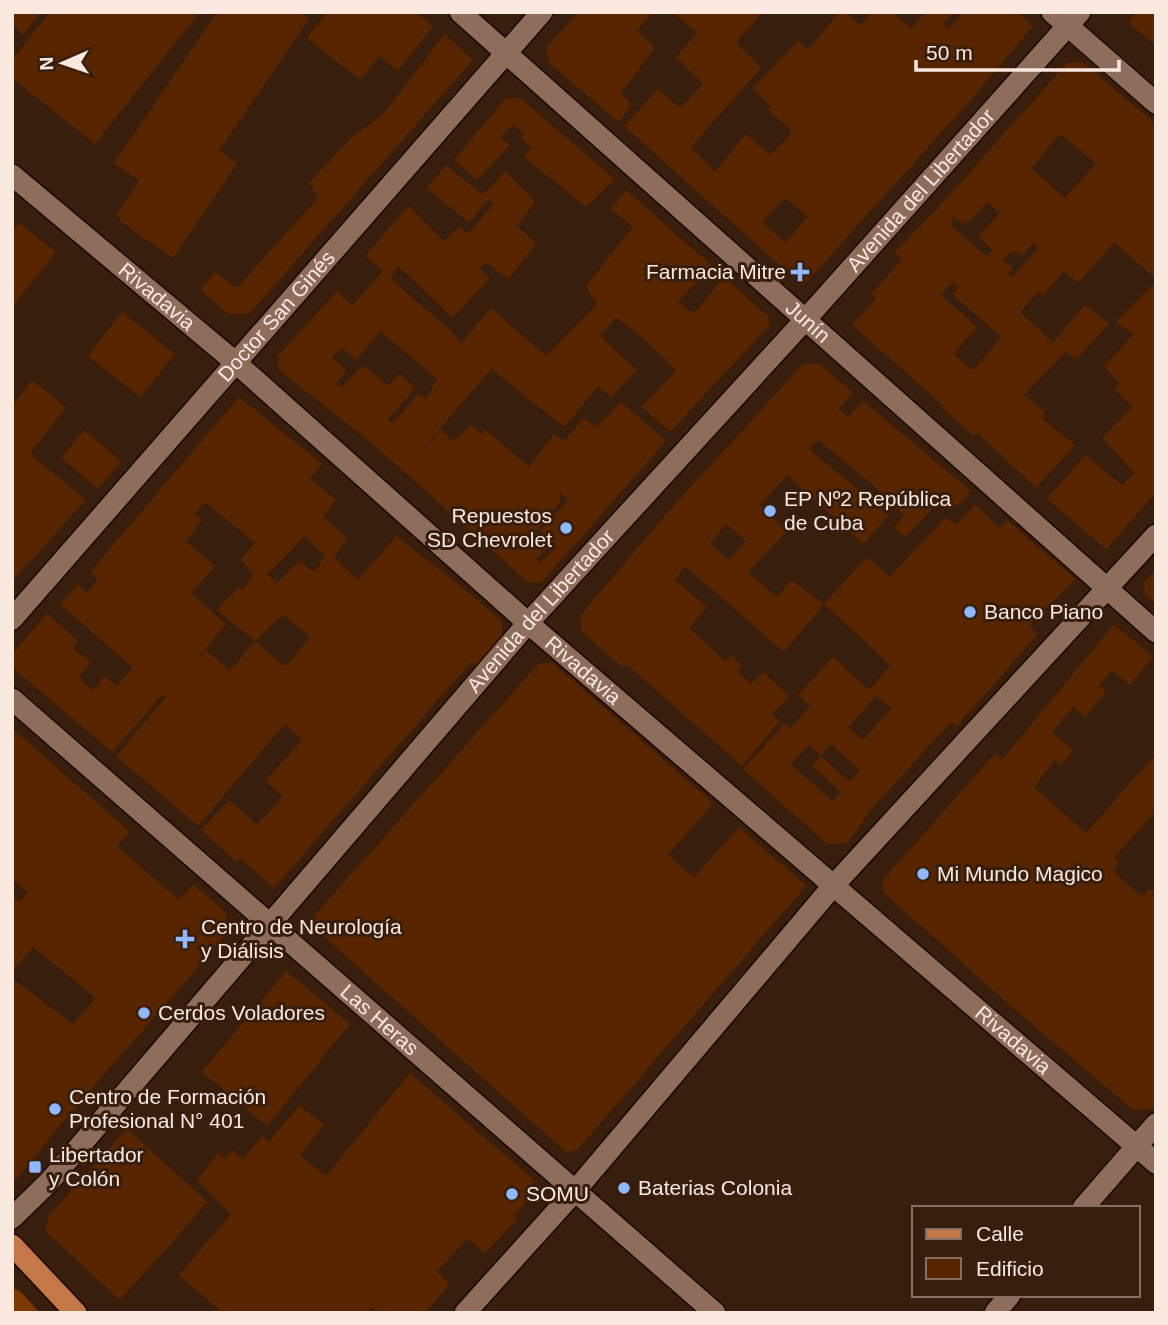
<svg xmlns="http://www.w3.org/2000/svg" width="1168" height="1325" viewBox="0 0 1168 1325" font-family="Helvetica,sans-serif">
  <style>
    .green { fill: #7c3801 }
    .building { fill: #592500; fill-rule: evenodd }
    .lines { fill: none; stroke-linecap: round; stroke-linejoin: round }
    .minor-casing { stroke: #1e0700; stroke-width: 24 }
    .secondary-casing { stroke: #1e0700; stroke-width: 24 }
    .primary-casing { stroke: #1e0700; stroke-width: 24 }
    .minor { stroke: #8d6d5b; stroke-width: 21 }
    .secondary { stroke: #8d6d5b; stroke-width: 21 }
    .primary { stroke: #c47848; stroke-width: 21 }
    .poi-dot { fill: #90b8fd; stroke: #381e0d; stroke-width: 2.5 }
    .labels { text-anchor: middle; stroke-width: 6; stroke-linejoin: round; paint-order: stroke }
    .street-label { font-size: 21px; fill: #fbe8de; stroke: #381e0d }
    .poi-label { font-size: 21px; fill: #fbe8de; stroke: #381e0d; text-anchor: start }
  </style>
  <rect width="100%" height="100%" fill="#381e0d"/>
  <!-- green -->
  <polygon class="green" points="12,1288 20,1291 40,1313 12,1313"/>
  <!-- building -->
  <g class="building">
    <polygon points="12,12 41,12 23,35 12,25"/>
    <polygon points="50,12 200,12 95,144 12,78 12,60"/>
    <polygon points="217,12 299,12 309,19 219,151 237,164 173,258 121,222 117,214 139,181 114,163"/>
    <polygon points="327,12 416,12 433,26 398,71 379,56 360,80 307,38"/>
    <polygon points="579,12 653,12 637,31 655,48 621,93 631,105 619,122 549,63 547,47"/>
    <path d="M673 12 761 14 736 43 761 68 691 147 715 172 746 134 770 155 789 136 791 130 768 110 771 106 753 88 798 41 808 50 839 12H846L861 25 871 12H892L912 29 925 12H955L944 24 949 29 963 12H1017L1033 26 960 112 803 286 624 126 658 89 680 108 703 84 676 57 697 33ZM785 198 808 217 785 243 762 222Z"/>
    <polygon points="1136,12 1156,12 1156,46 1128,22"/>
    <polygon points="445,34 473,60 249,314 228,314 201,290 215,272 237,288 318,198 309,183 351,138 383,114"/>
    <path d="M1082 62 1156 124V279L1114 242 1078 283 1064 271 1044 295 1039 291 1020 312 1053 343 1085 305 1109 324 1077 359 1066 352 1024 395 1045 412 1042 418 1075 445 1036 488 978 433 974 436 942 408 944 406 852 325 876 298 871 294 902 260 894 253 938 208 1067 63ZM1060 134 1096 163 1065 198 1031 168ZM988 202 1000 213 978 237 993 250 987 256 952 227V217L966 224ZM1034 243 1038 248 1013 277 1009 274 1013 268 1003 260 1010 252H1016L1022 256ZM953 282 959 286 952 294 1001 337 973 371 954 354 977 327 941 295Z"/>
    <polygon points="520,98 615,179 586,207 524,157 532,148 521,138 524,135 513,124 500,137 510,145 477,180 454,160 505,99"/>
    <path d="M446 165 483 195 505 171 535 202 517 226 536 243 508 280 487 262 480 269 490 278 453 318 398 266 391 279 452 332 461 343 491 308 546 356 597 304 586 286 633 227 611 209 626 190 712 266 678 302 694 313 724 277 769 317V326L670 432 642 407 676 370 651 345 616 317 600 336 637 370 611 397 598 387 564 427 491 369 417 456 441 430 453 441 471 425 481 434 485 429 529 467 554 434 564 441 584 418 597 427 621 402 666 441 542 582 529 583 374 445 279 370 278 356 337 291 352 306 383 271 365 256 409 206 444 241 459 226 468 234 494 203 488 200 469 223 427 188ZM380 331 437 379 426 399 418 394 393 423 388 419 415 389 400 373 388 386 363 365 342 387 336 384 347 370 332 358 341 348 357 360ZM559 492 568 500 539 532 544 536 542 538 536 532 560 502ZM553 543 556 547 540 563 535 559Z"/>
    <polygon points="19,223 56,252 12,307 12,232"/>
    <polygon points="1156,282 1156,493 1106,549 1047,499 1085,455 1122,485 1134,473 1102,438 1132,407 1115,390 1120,383 1104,366 1134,334 1116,322"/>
    <polygon points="122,312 175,354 140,397 88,356"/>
    <path d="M804 363 819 364 853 392 838 409 849 417 863 401 971 491 957 507 944 496 906 537 894 528 904 515 873 485 818 440 809 449 889 515 863 544 787 475 760 505 787 531 748 572 777 597 791 580 824 604 784 652 685 566 675 580 707 607 689 628 725 662 732 655 741 665 737 671 751 684 763 672 789 696 772 714 780 721 742 766 626 664 623 668 582 632 580 616 667 513ZM726 524 746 541 729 560 710 544Z"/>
    <polygon points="32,380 66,407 30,454 86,500 12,581 12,406"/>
    <path d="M239 397 322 464 310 479 336 500 323 517 347 538 334 558 358 580 396 536 458 584 501 620 503 638 477 667 471 662 274 888 240 858 236 862 201 830 229 800 257 825 283 797 265 781 302 740 285 724 198 826 116 756 166 697 163 694 112 752 15 670 12 663V655L47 613 78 641 73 648 91 662 79 677 93 691 104 676 117 686 133 668 60 604 78 584 86 593 98 578 91 571ZM205 502 255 543 241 559 253 575 243 590 239 587 217 610 255 641 283 615 310 637 285 667 255 641 230 671 206 650 197 659 226 624 191 593 215 566 186 542 202 520 195 514ZM305 536 325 556 315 572 299 561 277 583 267 575Z"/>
    <polygon points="84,430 121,461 98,489 61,458"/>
    <path d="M975 505 999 528 1007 520 1075 579 1029 626 1038 634 957 726 952 722 931 744 875 805 847 843 827 844 743 769 784 724 790 728 810 706 798 695 833 657 869 690 890 665 824 604 867 557 890 577 946 517 956 525ZM876 696 892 708 863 740 848 727ZM831 744 860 770 850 782 821 756 812 766 841 792 833 802 791 764 809 745 821 756Z"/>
    <polygon points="1156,569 1156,604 1145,595 1144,582"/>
    <polygon points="1114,624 1153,657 1130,685 1112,670 1099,686 1106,692 1085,717 1073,707 1052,732 1073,750 1061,765 1055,760 1034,787 1086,833 1156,754 1156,811 1114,858 1119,862 1113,871 1141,896 1150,888 1156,893 1156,1105 1152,1109 1133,1110 1013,1008 883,892 884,879 995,753 1002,760"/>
    <polygon points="539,663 553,663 713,803 668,855 694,878 739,827 806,886 578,1149 567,1153 313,927 314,916"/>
    <polygon points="12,728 130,832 117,846 179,900 193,884 225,912 228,932 57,1129 17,1179 12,1179 12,978 73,1024 96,998 33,947 12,971 12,896 20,902 28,892 12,879"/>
    <polygon points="286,971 350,1024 267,1126 202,1072"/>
    <polygon points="410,1073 535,1181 526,1195 529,1198 514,1215 518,1219 485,1253 468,1239 437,1271 449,1284 426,1313 377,1313 371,1307 366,1313 223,1313 179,1275 231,1214 197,1181 218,1153 225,1159 232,1150 243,1159 262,1136 269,1142 299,1105 324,1125 300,1155 326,1176"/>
    <polygon points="127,1129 208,1202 120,1300 46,1232 48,1216"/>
  </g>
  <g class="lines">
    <!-- minor casing -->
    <g class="minor-casing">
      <g id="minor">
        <path id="s1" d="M460 12 1156 632"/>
        <polyline points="1052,12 1156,103"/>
        <path id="s2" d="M12 175 235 362 528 623 1156 1163"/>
        <path id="s3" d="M12 619 542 12"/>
        <path id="s4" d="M12 699 715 1313"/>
        <polyline points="1083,1208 1156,1124"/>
        <polyline points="995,1313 1010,1295"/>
      </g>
    </g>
    <!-- secondary casing -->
    <g class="secondary-casing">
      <g id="secondary">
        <path id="s5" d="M12 1218 49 1182 528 623 805 320 1080 12"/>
        <polyline points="465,1313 575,1191 833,886 1156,535"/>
      </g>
    </g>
    <!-- primary casing -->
    <g class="primary-casing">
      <polyline id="primary" points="12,1245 76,1313"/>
    </g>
    <!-- minor -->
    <use href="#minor" class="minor"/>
    <!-- secondary -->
    <use href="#secondary" class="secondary"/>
    <!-- primary -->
    <use href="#primary" class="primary"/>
  </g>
  <!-- markers -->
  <g class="poi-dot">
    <path d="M796.5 261.5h7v7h7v7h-7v7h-7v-7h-7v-7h7z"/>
    <circle cx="770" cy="511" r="7"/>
    <circle cx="566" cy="528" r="7"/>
    <circle cx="970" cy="612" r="7"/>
    <circle cx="923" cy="874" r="7"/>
    <path d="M181.5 928.5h7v7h7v7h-7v7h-7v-7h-7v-7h7z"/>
    <circle cx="144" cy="1013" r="7"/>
    <circle cx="55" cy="1109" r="7"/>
    <rect x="28" y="1160" width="14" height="14" rx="3.5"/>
    <circle cx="624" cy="1188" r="7"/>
    <circle cx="512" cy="1194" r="7"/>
  </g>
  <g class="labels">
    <!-- street labels -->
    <g class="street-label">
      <text dy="7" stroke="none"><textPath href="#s5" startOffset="1372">Avenida del Libertador</textPath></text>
      <text dy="7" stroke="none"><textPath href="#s2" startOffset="189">Rivadavia</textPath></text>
      <text dy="7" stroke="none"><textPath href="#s3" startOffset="402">Doctor San Ginés</textPath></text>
      <text dy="7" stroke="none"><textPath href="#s1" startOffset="466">Junín</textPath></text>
      <text dy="7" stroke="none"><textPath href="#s5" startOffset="805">Avenida del Libertador</textPath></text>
      <text dy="7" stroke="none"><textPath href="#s2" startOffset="756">Rivadavia</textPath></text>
      <text dy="7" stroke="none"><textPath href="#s4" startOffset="488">Las Heras</textPath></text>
      <text dy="7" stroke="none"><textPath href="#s2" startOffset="1323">Rivadavia</textPath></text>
    </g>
    <!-- poi labels -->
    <g class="poi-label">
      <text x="786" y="279" text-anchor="end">Farmacia Mitre</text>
      <text x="784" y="506">EP Nº2 República<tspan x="784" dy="24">de Cuba</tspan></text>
      <text x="552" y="523" text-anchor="end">Repuestos<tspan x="552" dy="24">SD Chevrolet</tspan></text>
      <text x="984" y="619">Banco Piano</text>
      <text x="937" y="881">Mi Mundo Magico</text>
      <text x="201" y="934">Centro de Neurología<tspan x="201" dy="24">y Diálisis</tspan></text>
      <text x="158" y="1020">Cerdos Voladores</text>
      <text x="69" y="1104">Centro de Formación<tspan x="69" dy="24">Profesional N° 401</tspan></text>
      <text x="49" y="1162">Libertador<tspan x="49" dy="24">y Colón</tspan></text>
      <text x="638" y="1195">Baterias Colonia</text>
      <text x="526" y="1201">SOMU</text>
    </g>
  </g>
  <!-- border -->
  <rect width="1168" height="1325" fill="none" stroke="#fbe8de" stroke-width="28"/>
  <!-- legend -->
  <rect x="912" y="1206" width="228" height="91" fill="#381e0d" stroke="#866f61" stroke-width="2"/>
  <rect x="926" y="1229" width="35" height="10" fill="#c47848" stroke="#866f61" stroke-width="2"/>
  <text x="976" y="1241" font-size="21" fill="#fbe8de">Calle</text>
  <rect x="926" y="1258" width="35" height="21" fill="#592500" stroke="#866f61" stroke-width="2"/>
  <text x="976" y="1276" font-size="21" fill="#fbe8de">Edificio</text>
  <!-- north arrow -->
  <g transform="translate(63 63) rotate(268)" stroke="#381e0d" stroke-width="5" paint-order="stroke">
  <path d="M0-5L12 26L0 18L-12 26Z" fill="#fbe8de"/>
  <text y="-10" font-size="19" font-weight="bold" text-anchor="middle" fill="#fbe8de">N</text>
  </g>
  <!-- scale -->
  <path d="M916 60v10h203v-10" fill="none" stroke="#fbe8de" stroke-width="3.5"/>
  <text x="926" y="60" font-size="21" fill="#fbe8de" stroke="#381e0d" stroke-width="5" paint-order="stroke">50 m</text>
</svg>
